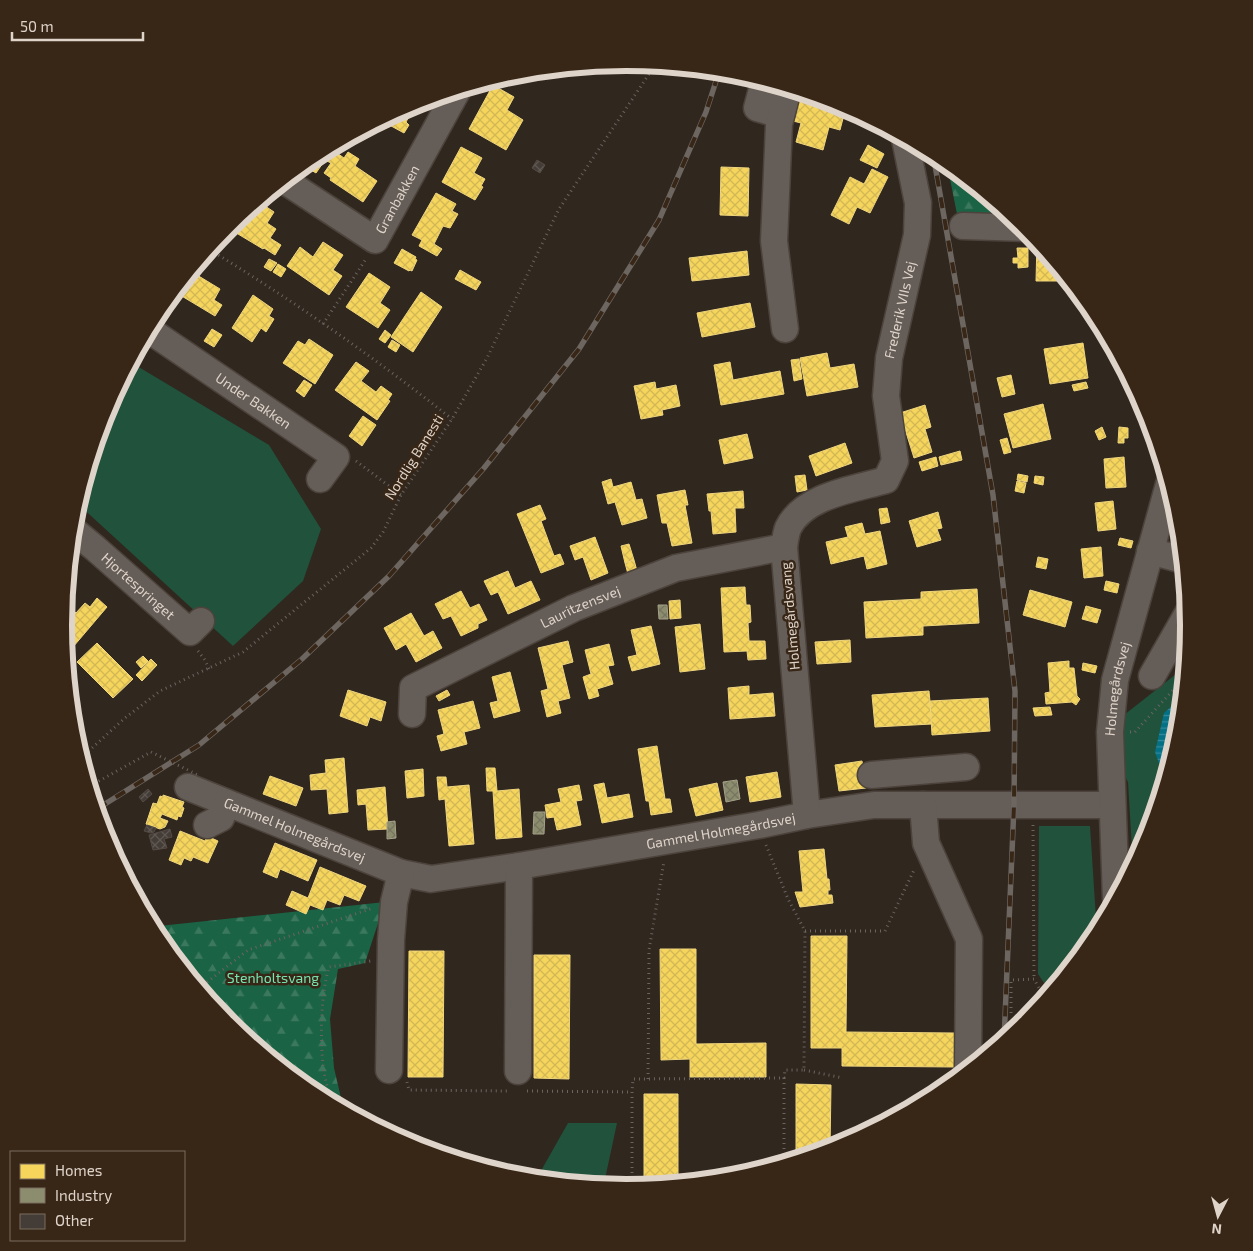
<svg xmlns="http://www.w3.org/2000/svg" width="1253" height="1251" viewBox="0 0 1253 1251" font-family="'Exo 2',sans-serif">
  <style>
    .green { fill: #20523c }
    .forest { fill: url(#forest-firs) }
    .water { fill: url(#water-rules) }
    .homes { fill: url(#homes-cross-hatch); stroke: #efd57d }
    .industry { fill: url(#industry-cross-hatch); stroke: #a5a28a }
    .building { fill: url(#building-cross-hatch); stroke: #544b45 }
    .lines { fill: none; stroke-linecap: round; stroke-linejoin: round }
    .minor-casing { stroke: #4c433c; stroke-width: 29 }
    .path { stroke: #6b645f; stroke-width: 3; stroke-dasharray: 1 4; stroke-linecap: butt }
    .minor { stroke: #655d57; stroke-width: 26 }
    .rail-casing { stroke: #6c6560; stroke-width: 5.5 }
    .rail { stroke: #382717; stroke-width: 4; stroke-dasharray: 11; stroke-linecap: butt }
    .path-bridge { stroke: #6b645f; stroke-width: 3; stroke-dasharray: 1 4; stroke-linecap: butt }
    .labels { text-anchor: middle; stroke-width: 5; stroke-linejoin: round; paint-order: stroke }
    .street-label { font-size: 14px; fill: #dfd4ca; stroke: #382717 }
    .park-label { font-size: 14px; fill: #77e6b3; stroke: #382717 }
    .rim { fill: none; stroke: #dfd4ca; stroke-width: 6 }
  </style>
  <defs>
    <pattern id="forest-firs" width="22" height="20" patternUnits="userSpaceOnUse" patternTransform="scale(1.25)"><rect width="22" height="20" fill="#1a6345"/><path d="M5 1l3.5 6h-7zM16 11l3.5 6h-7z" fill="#3b785e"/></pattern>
    <pattern id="water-rules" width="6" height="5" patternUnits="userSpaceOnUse" patternTransform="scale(1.25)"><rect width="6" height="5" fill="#047086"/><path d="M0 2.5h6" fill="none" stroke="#348a9b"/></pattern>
    <pattern id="homes-cross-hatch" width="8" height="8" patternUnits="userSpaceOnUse" patternTransform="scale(1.25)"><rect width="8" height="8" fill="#f6d55c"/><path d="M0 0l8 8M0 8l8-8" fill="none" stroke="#d2b756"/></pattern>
    <pattern id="industry-cross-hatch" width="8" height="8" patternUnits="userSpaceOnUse" patternTransform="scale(1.25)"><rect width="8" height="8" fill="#8c8c6e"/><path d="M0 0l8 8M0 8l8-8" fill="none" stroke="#76755f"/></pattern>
    <pattern id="building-cross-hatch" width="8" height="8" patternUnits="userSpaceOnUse" patternTransform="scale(1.25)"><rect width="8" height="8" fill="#443c36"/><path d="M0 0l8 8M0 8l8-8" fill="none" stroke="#5f5752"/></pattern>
  </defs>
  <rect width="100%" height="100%" fill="#30271f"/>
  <!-- green -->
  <g class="green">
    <polygon points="132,363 269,445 321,529 303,581 233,646 78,504 106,410"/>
    <polygon points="1185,667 1179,736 1147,841 1133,866 1128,782 1120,767 1124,715"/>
    <polygon points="1039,826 1090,826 1097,934 1059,982 1044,983 1038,974"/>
    <polygon points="568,1123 617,1123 605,1179 578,1184 558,1182 542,1169"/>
  </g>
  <!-- forest -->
  <g class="forest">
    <polygon points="947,164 1011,216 957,214"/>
    <polygon points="385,902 365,963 338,969 330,1019 334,1068 341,1098 350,1113 313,1093 228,1023 158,938 148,919 159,926"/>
  </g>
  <!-- water -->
  <polygon class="water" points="1183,696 1179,736 1165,780 1155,752 1164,713"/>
  <!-- homes -->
  <g class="homes">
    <polygon points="493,85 514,97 507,110 523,120 506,150 469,129"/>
    <polygon points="795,96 810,99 811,96 846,107 840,130 829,127 823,150 796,142 801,123 789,120"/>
    <polygon points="416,104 406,122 409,125 404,133 382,121"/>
    <polygon points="868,145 884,154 877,168 860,160"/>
    <polygon points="334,147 316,173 304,166 314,157"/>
    <polygon points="461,147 482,158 474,173 485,179 481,186 483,187 475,200 442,182"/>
    <polygon points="334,151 344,158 348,152 359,159 355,166 377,181 363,202 330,180 331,178 324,173 331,163 327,161"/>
    <polygon points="721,167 749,168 748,216 720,215"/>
    <polygon points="872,169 888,177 870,213 857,207 849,224 831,215 850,177 864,184"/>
    <polygon points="436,193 456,204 452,211 458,214 450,228 443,226 434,244 442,249 437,256 419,246 422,240 412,235"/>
    <polygon points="259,202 274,212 267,223 276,229 270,238 281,245 275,255 264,248 263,249 233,231 243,215"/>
    <polygon points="323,242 343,255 333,270 342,276 329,295 287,266 300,247 313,257"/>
    <polygon points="1037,242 1059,269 1059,281 1036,281"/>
    <polygon points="1017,248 1028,248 1028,267 1018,268 1018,263 1013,263 1013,258 1018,258"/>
    <polygon points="402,249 416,257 415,259 417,260 412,271 410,270 409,271 394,263"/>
    <polygon points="747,251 749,275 692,281 689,258"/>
    <polygon points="269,259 277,263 271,271 264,267"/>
    <polygon points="278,264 286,269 281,277 273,272"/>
    <polygon points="460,270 481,282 476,290 455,279"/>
    <polygon points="192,272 220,289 214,300 222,305 215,316 175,292"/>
    <polygon points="369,273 390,287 380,303 390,310 378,328 346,307"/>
    <polygon points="421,292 442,307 413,352 391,337"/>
    <polygon points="253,295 273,309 269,316 274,319 266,332 261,328 252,342 232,328"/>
    <polygon points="750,303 755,327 702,337 697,313"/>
    <polygon points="212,329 222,335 214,347 204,341"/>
    <polygon points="385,330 391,335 385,343 379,339"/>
    <polygon points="309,339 333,355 315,384 283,363 298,341 305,345"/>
    <polygon points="392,340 400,345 396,352 388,347"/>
    <polygon points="1083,343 1088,378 1050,384 1044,349"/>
    <polygon points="827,353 830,368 854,364 858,387 807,396 800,358"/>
    <polygon points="799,359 802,379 794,381 791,360"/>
    <polygon points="356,362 369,371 361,381 376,392 381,386 392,394 388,400 390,401 377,420 335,390"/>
    <polygon points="730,362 733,380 780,371 784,394 721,405 714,365"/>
    <polygon points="1011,375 1015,394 1002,397 997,378"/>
    <polygon points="304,380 312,385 304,397 296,391"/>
    <polygon points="655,382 656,389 676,385 680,406 662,410 663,415 641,419 634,386"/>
    <polygon points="1086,382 1088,388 1074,391 1072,385"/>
    <polygon points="1043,404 1051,439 1013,448 1004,414"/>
    <polygon points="925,405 931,427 925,429 932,452 914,458 900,413"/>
    <polygon points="363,416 376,425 362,446 349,436"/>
    <polygon points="1102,427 1106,437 1099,440 1095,431"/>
    <polygon points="1119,427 1128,428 1128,438 1124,438 1124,443 1118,443"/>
    <polygon points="747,434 753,458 724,464 719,440"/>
    <polygon points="1007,438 1011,452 1004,454 1000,440"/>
    <polygon points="845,443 852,463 816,476 809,456"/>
    <polygon points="960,451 962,460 941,465 939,457"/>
    <polygon points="936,457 938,466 922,471 919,462"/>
    <polygon points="1124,457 1126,487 1106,488 1104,459"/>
    <polygon points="1018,474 1028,476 1027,482 1017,480"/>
    <polygon points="805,475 807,490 797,492 795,476"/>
    <polygon points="1035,476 1044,477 1043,485 1034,483"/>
    <polygon points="611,479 613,487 631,482 636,500 642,499 647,518 622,525 615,502 608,504 602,482"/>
    <polygon points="1017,481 1026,483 1024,493 1015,491"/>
    <polygon points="685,490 688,505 685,505 692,543 672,546 667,523 662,523 657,495"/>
    <polygon points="743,491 744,508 735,508 736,532 713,534 711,511 709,511 707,494"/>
    <polygon points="1113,501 1116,529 1098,531 1095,503"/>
    <polygon points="540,505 546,519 541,521 554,556 560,554 564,564 541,573 517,514"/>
    <polygon points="887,508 890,522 881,524 879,509"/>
    <polygon points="938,512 942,528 937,529 941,540 917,547 909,521"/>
    <polygon points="862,523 865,534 880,531 887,564 867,569 864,556 831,564 826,542 848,537 845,527"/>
    <polygon points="595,537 608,573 591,580 583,557 575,560 570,546"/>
    <polygon points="1120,538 1133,541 1131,548 1118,545"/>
    <polygon points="629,544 634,560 625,563 621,546"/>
    <polygon points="1101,547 1103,576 1084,578 1081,549"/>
    <polygon points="1038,557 1048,559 1046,569 1036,567"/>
    <polygon points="634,560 637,571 628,574 625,563"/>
    <polygon points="508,571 515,588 531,581 540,600 508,614 498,592 491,595 484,581"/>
    <polygon points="1106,581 1119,584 1117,593 1104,590"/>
    <polygon points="745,587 746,605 750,605 751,622 748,623 749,641 765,641 766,659 748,660 747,651 724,652 721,588"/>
    <polygon points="977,589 979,623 923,626 923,635 866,638 864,602 921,599 921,592"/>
    <polygon points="1030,590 1072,602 1065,627 1023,615"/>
    <polygon points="461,591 470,608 479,604 487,620 478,624 478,628 461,636 451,616 443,619 435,604"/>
    <polygon points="97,598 107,607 73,647 65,640 64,625 66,604 76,613 85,603 90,607"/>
    <polygon points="680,600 681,618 670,619 669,601"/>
    <polygon points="1086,606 1101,610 1097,623 1082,619"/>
    <polygon points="411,613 424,636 433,631 442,648 416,662 406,644 396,650 384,628"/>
    <polygon points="700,624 705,669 680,672 675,627"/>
    <polygon points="651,626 660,664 632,671 628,657 637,655 631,630"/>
    <polygon points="850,640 851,662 817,664 815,642"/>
    <polygon points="568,641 573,662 562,665 570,698 558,701 561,713 547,717 541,691 548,689 538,648"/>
    <polygon points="97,643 133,679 113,698 77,662"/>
    <polygon points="609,644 614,665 608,666 613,684 597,689 599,696 589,699 583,677 591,674 585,650"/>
    <polygon points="143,656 148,661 141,668 136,662"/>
    <polygon points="151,659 157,665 142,681 136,675"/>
    <polygon points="1069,661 1069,668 1074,668 1077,696 1080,699 1076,705 1072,702 1046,704 1045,693 1050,692 1048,663"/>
    <polygon points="1083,663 1097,666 1095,673 1082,670"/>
    <polygon points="510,672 520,711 494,718 490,703 498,701 492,677"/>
    <polygon points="749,686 749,695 773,693 775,716 730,719 728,688"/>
    <polygon points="348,690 386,702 381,721 370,717 367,726 340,716"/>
    <polygon points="447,690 450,695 439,701 436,696"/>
    <polygon points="929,691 932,724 875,727 872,695"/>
    <polygon points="988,698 990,731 932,735 930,701"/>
    <polygon points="473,701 480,728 464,732 467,744 441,751 437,736 444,734 438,710"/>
    <polygon points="1050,707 1052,715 1035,716 1033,708"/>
    <polygon points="657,746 665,799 670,799 672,812 651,815 649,801 646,801 638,749"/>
    <polygon points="344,758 348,812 329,814 327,789 311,790 310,775 326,773 325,760"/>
    <polygon points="862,761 866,788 839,791 835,765"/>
    <polygon points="486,768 495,768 497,791 519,789 522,837 496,839 493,791 487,791"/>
    <polygon points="423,769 424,796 407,798 405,771"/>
    <polygon points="777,772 781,797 750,802 746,777"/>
    <polygon points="270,776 303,788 296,806 263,794"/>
    <polygon points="437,777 446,777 447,787 469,785 474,844 449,846 445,799 439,800"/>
    <polygon points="604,783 607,798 629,794 633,817 602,823 594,785"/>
    <polygon points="717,783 723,810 696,816 689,789"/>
    <polygon points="579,785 582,800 576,801 581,825 557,830 554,817 547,818 545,805 561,802 558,789"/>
    <polygon points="385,787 388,829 368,830 366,804 358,805 357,790"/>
    <polygon points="163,795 184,802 182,807 184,808 181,817 178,816 177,820 162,814 160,818 168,821 165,827 160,829 146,824 153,803 157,804 160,796 163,797"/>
    <polygon points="180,831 205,841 207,836 218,841 208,863 193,857 191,861 184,858 181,865 169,860"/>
    <polygon points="275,843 317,860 308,881 280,869 277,878 263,872"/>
    <polygon points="824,849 827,879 829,879 830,890 828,890 828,895 832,895 833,903 800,907 795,892 803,892 799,851"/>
    <polygon points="320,867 366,886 359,901 344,895 340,905 327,900 323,910 310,905 306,914 286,905 292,891 308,898"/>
    <polygon points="811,936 847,936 846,1032 955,1033 955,1067 842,1066 842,1048 811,1048"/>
    <polygon points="660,949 696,949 696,1044 766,1043 766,1077 690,1077 690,1059 661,1060"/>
    <polygon points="409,951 444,951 443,1077 408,1077"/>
    <polygon points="534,955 570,955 569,1079 534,1078"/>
    <polygon points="796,1084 831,1085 830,1149 796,1160"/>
    <polygon points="644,1094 678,1094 678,1183 644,1187"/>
  </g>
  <!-- industry -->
  <g class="industry">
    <polygon points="658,605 667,605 668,619 659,619"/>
    <polygon points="737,780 740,799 726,802 723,782"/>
    <polygon points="534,812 545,812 544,834 533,834"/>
    <polygon points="395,821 396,838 387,839 387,822"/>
  </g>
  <!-- building -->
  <g class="building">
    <polygon points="537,160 545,165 540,173 532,168"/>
    <polygon points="148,789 152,794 143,802 139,797"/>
    <polygon points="147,825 156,828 154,832 151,833 144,831"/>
    <polygon points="170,829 172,837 164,839 167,848 153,850 149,835"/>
  </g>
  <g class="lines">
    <!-- minor casing -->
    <g class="minor-casing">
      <g id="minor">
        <polyline points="764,82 757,108 781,115"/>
        <path id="s1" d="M285 181 375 240 457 91"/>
        <polyline points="963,226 1025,228"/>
        <polyline points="785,329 774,241 779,124 788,89"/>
        <path id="s2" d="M149 330 336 457 320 479"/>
        <path id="s3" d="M73 530 96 549 190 632 201 621"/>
        <polyline points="1150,551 1183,560"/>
        <polyline points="1152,676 1188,613"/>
        <path id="s4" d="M412 714 413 688 574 608 676 568 784 547"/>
        <polyline points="871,775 966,767"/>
        <path id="s5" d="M188 787 401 873 431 879 519 866 759 825 807 815 874 805H1112"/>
        <polyline points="923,805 926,843 969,939 968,1070"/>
        <path id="s6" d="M807 815 784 547C785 541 786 533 788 528 804 495 855 489 886 480L895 461 886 396 889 358 917 235 918 203 905 139"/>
        <polyline points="207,825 221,818 227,803"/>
        <path id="s7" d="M1116 898 1110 732 1115 680 1169 484"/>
        <polyline points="389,1070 391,940 394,902 401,873"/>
        <polyline points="518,1071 519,866"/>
      </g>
    </g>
    <!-- path -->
    <g class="path">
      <path d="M210 250C294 301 375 358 452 419"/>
      <polyline points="323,324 366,259"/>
      <polyline points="356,461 401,495"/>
      <polyline points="198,651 205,660 209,669"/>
      <polyline points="1130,732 1135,732 1174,689 1184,682"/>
      <polyline points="81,758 125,718 160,691 243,652 371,548 383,532 401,495 452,419 487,358 559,209 655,65"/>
      <polyline points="90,786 151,752"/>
      <polyline points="1033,825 1034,979"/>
      <polyline points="766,845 788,899 805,931 804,1070 785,1070 784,1078"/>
      <polyline points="1101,913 1102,925"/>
      <polyline points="805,931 885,931 914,870"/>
      <polyline points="201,990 206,983 248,950 373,908"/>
      <polyline points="1011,1013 1011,980 1034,979 1045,999"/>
      <polyline points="804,1070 843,1078"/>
      <polyline points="648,1079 649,950 664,861"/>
      <polyline points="407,1082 409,1090 509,1091"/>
      <polyline points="527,1091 632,1092"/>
      <path d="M334 1104C331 1097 328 1090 326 1082 319 1051 320 997 329 967L371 961"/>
      <polyline points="632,1188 632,1092 633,1079 784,1078 784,1163"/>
    </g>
    <!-- minor -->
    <use href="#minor" class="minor"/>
    <!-- rail casing -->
    <g class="rail-casing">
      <g id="rail">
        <polyline points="933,154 993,495 1015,691 1014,805 1004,1041"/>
        <polyline points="97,809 199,745 302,659 389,576 484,468 579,349 659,220 706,112 719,72"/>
      </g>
    </g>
    <!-- rail -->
    <use href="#rail" class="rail"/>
    <!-- path-bridge -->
    <polyline class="path-bridge" points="151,752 198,775"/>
  </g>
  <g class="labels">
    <!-- street labels -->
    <g class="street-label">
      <text dy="5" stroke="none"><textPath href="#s1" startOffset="154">Granbakken</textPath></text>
      <text dy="5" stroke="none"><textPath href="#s6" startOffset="575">Frederik VIIs Vej</textPath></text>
      <text dy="5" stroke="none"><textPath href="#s2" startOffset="126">Under Bakken</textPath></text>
      <text transform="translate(414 457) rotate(-58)" y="5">Nordlig Banesti</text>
      <text dy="5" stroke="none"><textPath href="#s3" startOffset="86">Hjortespringet</textPath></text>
      <text dy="5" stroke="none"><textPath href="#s4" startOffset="212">Lauritzensvej</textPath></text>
      <text transform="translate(790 616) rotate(-95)" y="5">Holmegårdsvang</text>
      <text dy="5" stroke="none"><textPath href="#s7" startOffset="210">Holmegårdsvej</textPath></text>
      <text dy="5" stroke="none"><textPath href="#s5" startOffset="115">Gammel Holmegårdsvej</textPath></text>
      <text dy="5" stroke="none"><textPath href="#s5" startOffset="554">Gammel Holmegårdsvej</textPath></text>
    </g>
    <!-- park labels -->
    <g class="park-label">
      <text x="273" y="983">Stenholtsvang</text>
    </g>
  </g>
  <!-- crop -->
  <path d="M0 0H1253V1251H0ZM72 625a554 554 0 1 1 1108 0a554 554 0 1 1-1108 0Z" fill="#382717" fill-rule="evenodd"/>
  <path class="rim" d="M72 625a554 554 0 1 1 1108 0a554 554 0 1 1-1108 0Z"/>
  <!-- legend -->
  <rect x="10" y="1151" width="175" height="90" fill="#382717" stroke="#7b6c5f"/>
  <rect x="20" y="1164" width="25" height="15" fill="#f6d55c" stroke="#7b6c5f"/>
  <text x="55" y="1176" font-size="15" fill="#dfd4ca">Homes</text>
  <rect x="20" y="1188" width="25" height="15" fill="#8c8c6e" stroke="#7b6c5f"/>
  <text x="55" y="1201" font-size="15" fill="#dfd4ca">Industry</text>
  <rect x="20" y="1214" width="25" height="15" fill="#443c36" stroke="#7b6c5f"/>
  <text x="55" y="1226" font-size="15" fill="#dfd4ca">Other</text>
  <!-- north arrow -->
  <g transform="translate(1218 1216) rotate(186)" stroke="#382717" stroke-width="4" paint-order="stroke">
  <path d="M0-4L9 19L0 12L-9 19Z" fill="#dfd4ca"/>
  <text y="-8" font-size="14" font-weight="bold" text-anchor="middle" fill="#dfd4ca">N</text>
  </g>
  <!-- scale -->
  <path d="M12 32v8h131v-8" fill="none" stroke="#dfd4ca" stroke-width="2.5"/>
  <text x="20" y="32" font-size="15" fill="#dfd4ca" stroke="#382717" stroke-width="4" paint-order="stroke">50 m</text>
</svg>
